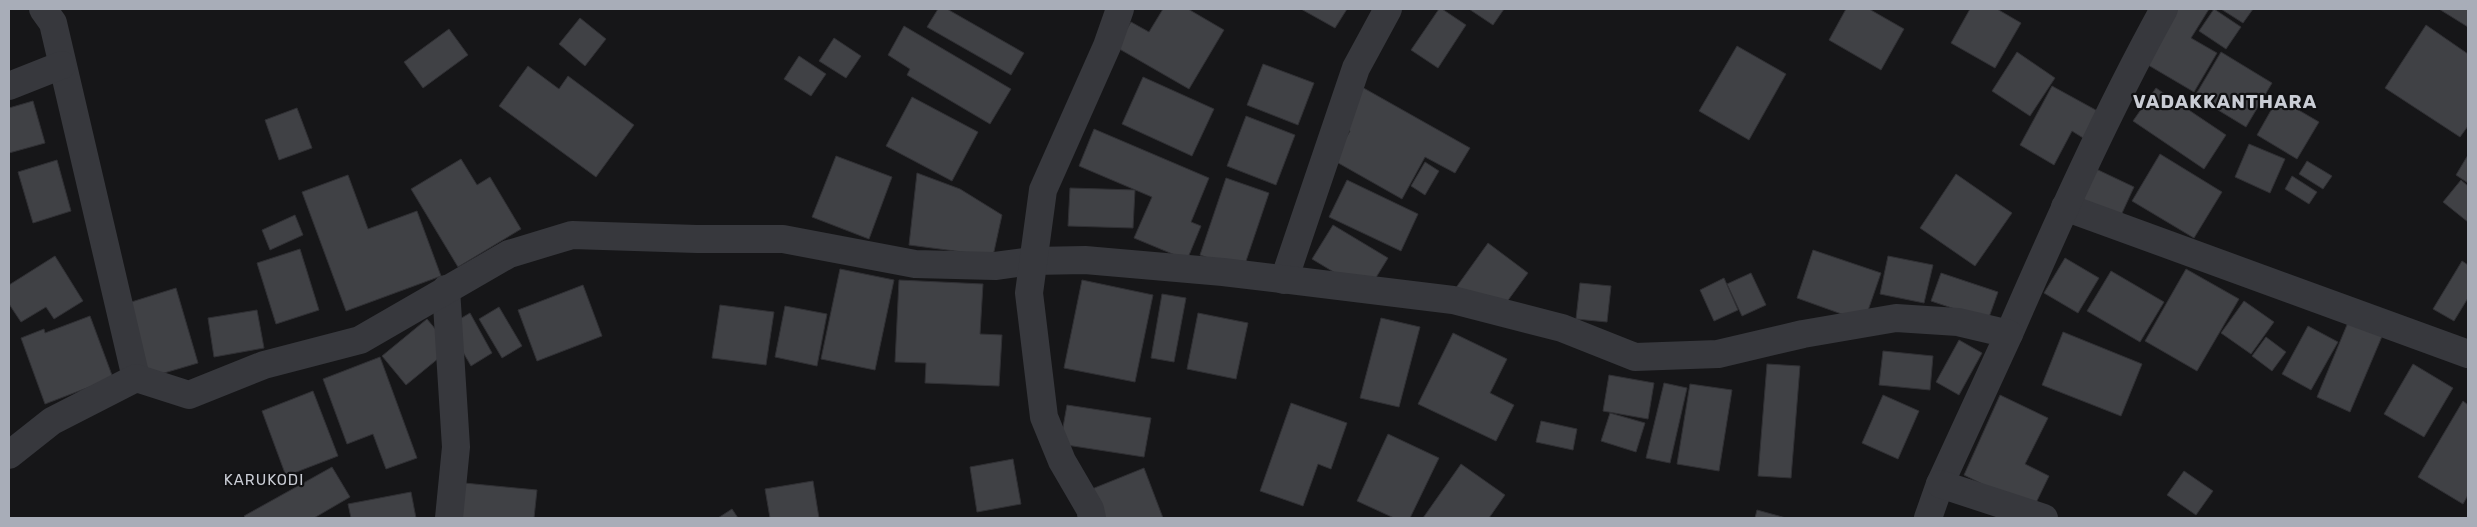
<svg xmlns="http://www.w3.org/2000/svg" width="2477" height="527" viewBox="0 0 2477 527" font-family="Rubik,sans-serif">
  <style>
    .building { fill: #404145; stroke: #303034 }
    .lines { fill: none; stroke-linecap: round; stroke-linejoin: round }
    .street { stroke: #37383d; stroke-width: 28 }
    .labels { text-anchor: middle; stroke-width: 4.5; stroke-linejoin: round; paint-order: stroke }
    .neighbourhood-label { font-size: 15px; letter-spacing: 1px; fill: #c9ccd4; stroke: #111113 }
    .district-label { font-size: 19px; font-weight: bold; letter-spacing: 1px; fill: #c9ccd4; stroke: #111113 }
  </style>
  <rect width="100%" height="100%" fill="#161618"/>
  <!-- building -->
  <g class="building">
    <polygon points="938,9 947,9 1024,53 1011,75 927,27"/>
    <polygon points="1163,9 1188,9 1224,30 1189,89 1116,47 1131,22 1149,32"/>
    <polygon points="1301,9 1347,9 1335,28"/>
    <polygon points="1439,9 1442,9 1466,25 1438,68 1411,50"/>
    <polygon points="1469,9 1504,9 1493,25"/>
    <polygon points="1846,9 1869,9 1904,29 1881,70 1829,40"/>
    <polygon points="1970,9 1997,9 2021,23 1995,68 1951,43"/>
    <polygon points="2175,9 2209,9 2191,38 2217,53 2194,92 2143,62"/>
    <polygon points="2214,9 2241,27 2226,49 2199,31"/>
    <polygon points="2221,9 2253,9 2243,23"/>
    <polygon points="2439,9 2468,9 2468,27"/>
    <polygon points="580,18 606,39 585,66 559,44"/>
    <polygon points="2426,25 2468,54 2468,126 2460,137 2385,88"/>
    <polygon points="904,26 1011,89 990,124 907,75 910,69 888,55"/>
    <polygon points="449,29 468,55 423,88 404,62"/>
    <polygon points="834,38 861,56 846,78 819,61"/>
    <polygon points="1737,46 1786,74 1749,140 1699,111"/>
    <polygon points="2017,52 2055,78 2030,116 1992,91"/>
    <polygon points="2221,52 2272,83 2246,127 2195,96"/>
    <polygon points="799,56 826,74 811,96 784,79"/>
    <polygon points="1263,64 1314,83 1298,125 1247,105"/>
    <polygon points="528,66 559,89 568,76 634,125 596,177 499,106"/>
    <polygon points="1143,77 1214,109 1192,156 1122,124"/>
    <polygon points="1360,86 1470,148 1455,173 1425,157 1402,199 1333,160 1350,131 1338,124"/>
    <polygon points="2052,86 2103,114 2088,141 2072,131 2054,165 2020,145"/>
    <polygon points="2156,88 2226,135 2204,169 2133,121"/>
    <polygon points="912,97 978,132 952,181 886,146"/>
    <polygon points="2278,98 2319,122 2297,159 2257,135"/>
    <polygon points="33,101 45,143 9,153 9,108"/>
    <polygon points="297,108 312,148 279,160 265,120"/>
    <polygon points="1246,116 1295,135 1276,185 1227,166"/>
    <polygon points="1094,129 1209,178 1191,222 1201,226 1187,260 1134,238 1152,197 1079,166"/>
    <polygon points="2249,144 2285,159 2270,193 2235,177"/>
    <polygon points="2160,154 2222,192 2194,238 2132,201"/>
    <polygon points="2468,155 2468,183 2456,175"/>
    <polygon points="836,156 892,177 869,239 812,217"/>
    <polygon points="461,159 477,185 490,177 521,229 458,267 411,189"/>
    <polygon points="57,160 71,211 33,223 18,172"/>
    <polygon points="2307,161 2332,176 2323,189 2299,174"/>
    <polygon points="1425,162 1439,171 1425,195 1411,186"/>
    <polygon points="2096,169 2134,187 2117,224 2079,207"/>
    <polygon points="917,173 960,189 1002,215 993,256 909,245"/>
    <polygon points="1956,174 2012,213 1975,266 1920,228"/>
    <polygon points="348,175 368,229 417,211 441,276 346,311 302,192"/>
    <polygon points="2292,176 2317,192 2309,204 2285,189"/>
    <polygon points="1226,178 1269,193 1243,270 1200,255"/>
    <polygon points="1347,180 1418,214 1401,251 1329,217"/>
    <polygon points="2461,180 2468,186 2468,222 2443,202"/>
    <polygon points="1070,188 1135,190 1133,228 1068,226"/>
    <polygon points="295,215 303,235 270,250 262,230"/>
    <polygon points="1333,225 1388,258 1367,292 1312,259"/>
    <polygon points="1488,243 1528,273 1495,318 1455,289"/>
    <polygon points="300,249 319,310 276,324 257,263"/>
    <polygon points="1813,250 1881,273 1864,322 1797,298"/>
    <polygon points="55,256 83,301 54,319 46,307 21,322 9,304 9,285"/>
    <polygon points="1888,256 1933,265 1924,303 1880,294"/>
    <polygon points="2065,258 2099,278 2078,313 2044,293"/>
    <polygon points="2462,261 2468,265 2468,298 2454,321 2433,309"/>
    <polygon points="840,269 894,280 875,370 821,359"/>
    <polygon points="2186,269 2239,299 2197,371 2145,341"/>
    <polygon points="2111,271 2164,302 2140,342 2087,311"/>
    <polygon points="1751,273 1766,305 1742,316 1727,284"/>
    <polygon points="1941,273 1998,292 1988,320 1931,301"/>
    <polygon points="1724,278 1738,310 1714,321 1700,290"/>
    <polygon points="899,280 983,284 980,334 1002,335 999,386 925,383 926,363 895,362"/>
    <polygon points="1082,280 1153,295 1135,382 1064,368"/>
    <polygon points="1580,283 1611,286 1607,322 1576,319"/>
    <polygon points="583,285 602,336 537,361 518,310"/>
    <polygon points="176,288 198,363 147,378 125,304"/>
    <polygon points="1162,294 1186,298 1174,362 1151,358"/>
    <polygon points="2244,301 2274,322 2251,354 2221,333"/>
    <polygon points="720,305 774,312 766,365 712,358"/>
    <polygon points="785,306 827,314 817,366 775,357"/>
    <polygon points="499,307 522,346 502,358 479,319"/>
    <polygon points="257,310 264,348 214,357 208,318"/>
    <polygon points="470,313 492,353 471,366 448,326"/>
    <polygon points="1198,313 1248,323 1236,379 1187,369"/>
    <polygon points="90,316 113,378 45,404 21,338 44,329 45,333"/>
    <polygon points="1381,318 1420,327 1399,407 1360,398"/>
    <polygon points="427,319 451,348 406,385 382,356"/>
    <polygon points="2349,320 2383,334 2350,412 2317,397"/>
    <polygon points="2308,326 2338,342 2311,390 2282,374"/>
    <polygon points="2063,332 2142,364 2121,416 2042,385"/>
    <polygon points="1453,333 1507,359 1490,393 1514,405 1496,441 1418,404"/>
    <polygon points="2266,337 2286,352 2272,371 2252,356"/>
    <polygon points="1959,340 1982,353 1959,395 1936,382"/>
    <polygon points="1883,351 1933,356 1930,390 1879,385"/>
    <polygon points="380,357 417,458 386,469 373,434 347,444 323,379"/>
    <polygon points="1767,364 1800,366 1791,478 1758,476"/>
    <polygon points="2413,364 2453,388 2424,437 2384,414"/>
    <polygon points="1609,375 1654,383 1648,419 1603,411"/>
    <polygon points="1664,383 1687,388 1670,463 1646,458"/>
    <polygon points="1690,384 1732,390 1719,471 1677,464"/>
    <polygon points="313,391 338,456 286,476 262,411"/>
    <polygon points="1883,395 1919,411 1898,459 1862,443"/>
    <polygon points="2000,395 2048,418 2025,464 2049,476 2033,509 1964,475"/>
    <polygon points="2463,401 2468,405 2468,495 2463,504 2418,477"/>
    <polygon points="1291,403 1347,423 1331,469 1318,464 1303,506 1260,491"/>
    <polygon points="1067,405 1151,418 1144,457 1060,444"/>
    <polygon points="1610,413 1645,423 1636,452 1601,441"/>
    <polygon points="1541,421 1577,429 1573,450 1536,442"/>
    <polygon points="1388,434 1439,458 1410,518 1394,518 1357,501"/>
    <polygon points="1013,459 1021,504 977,512 970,467"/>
    <polygon points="1461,464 1505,495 1489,518 1423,518"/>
    <polygon points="332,467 350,497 314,518 246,518 244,516"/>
    <polygon points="1144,468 1163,518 1103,518 1092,489"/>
    <polygon points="2184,471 2213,491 2196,515 2167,495"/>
    <polygon points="813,481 819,518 770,518 765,489"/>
    <polygon points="464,483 537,490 534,518 460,518"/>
    <polygon points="411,492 416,518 351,518 348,504"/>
    <polygon points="732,509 738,518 718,518"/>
    <polygon points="1757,510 1786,518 1755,518"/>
  </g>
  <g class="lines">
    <!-- street -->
    <g class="street">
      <polyline points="43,9 53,23 136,378"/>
      <polyline points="9,86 62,65"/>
      <polyline points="2065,207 2468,354"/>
      <polyline points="1284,280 1356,68 1388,9"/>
      <polyline points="446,289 456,447 449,518"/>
      <path d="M2009 334C2057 224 2106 114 2164 9"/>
      <polyline points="9,455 52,421 136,378 189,395 264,365 360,340 509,254 572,235 697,239 783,239 915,264 995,266 1033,261 1085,260 1223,272 1453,300 1562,328 1635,357 1718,354 1803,334 1896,318 1958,322 2009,334 1940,484 1928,518"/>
      <polyline points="1940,484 2044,518"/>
      <polyline points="1092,518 1090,509 1062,461 1044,417 1029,293 1043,190 1107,46 1120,9"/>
    </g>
  </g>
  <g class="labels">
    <!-- neighbourhood labels -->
    <g class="neighbourhood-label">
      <text x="264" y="485">KARUKODI</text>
    </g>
    <!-- district labels -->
    <g class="district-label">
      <text x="2225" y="108">VADAKKANTHARA</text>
    </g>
  </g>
  <!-- border -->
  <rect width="2477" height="527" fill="none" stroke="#a8adb8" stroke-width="20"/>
</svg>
